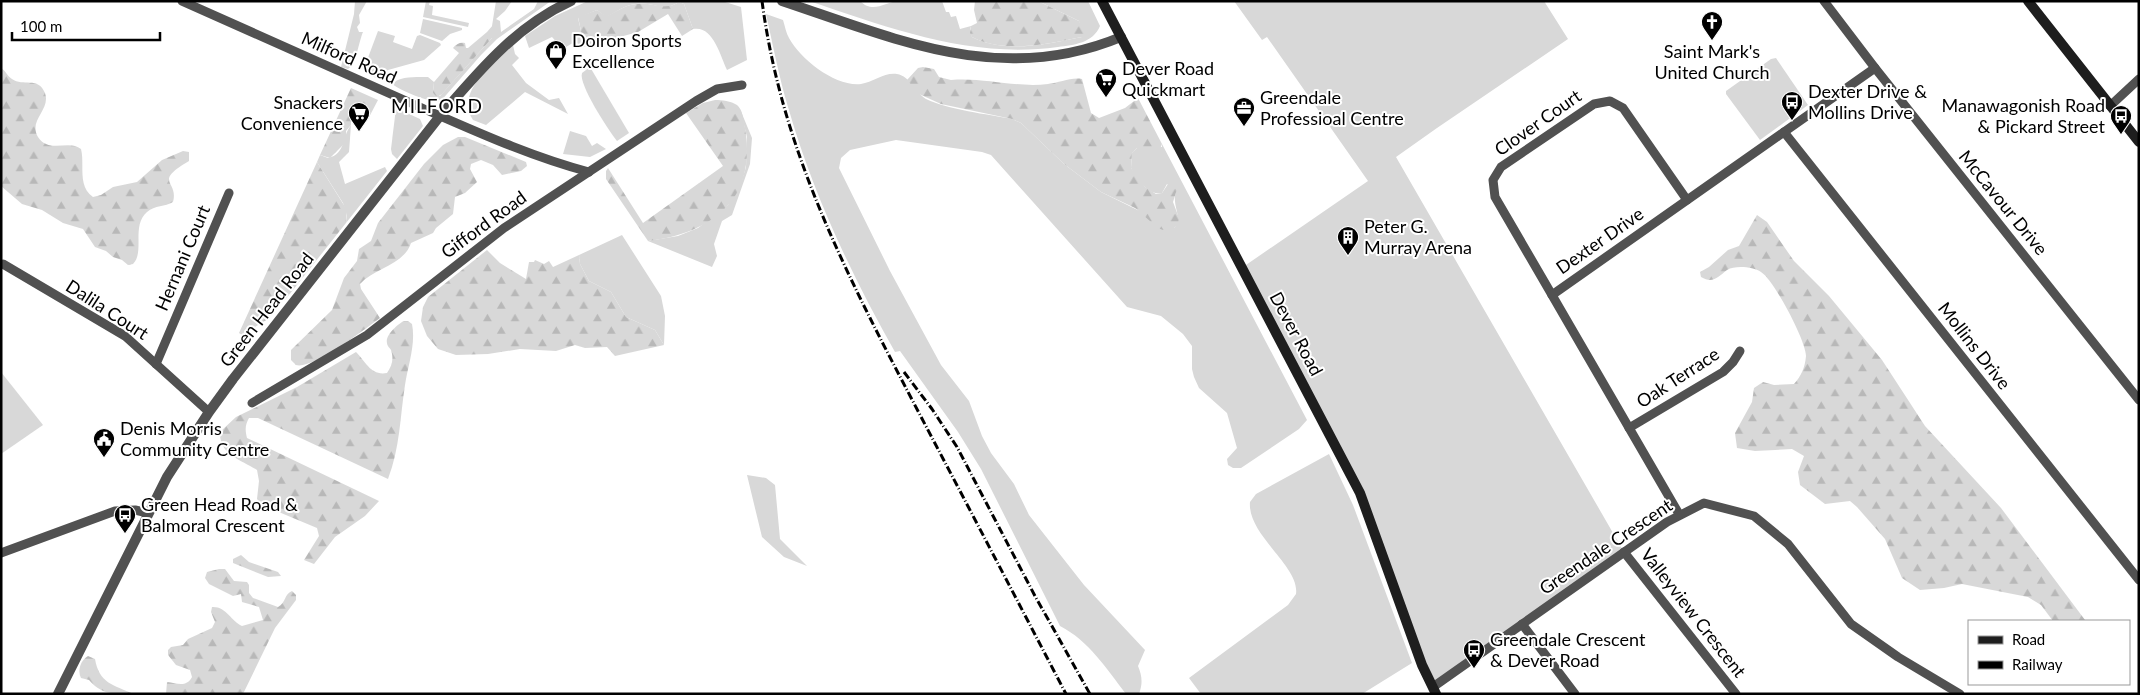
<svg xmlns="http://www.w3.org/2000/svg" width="2140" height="695" viewBox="0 0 2140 695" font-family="Lato,sans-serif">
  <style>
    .grass { fill: #d8d8d8 }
    .forest { fill: url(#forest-firs) }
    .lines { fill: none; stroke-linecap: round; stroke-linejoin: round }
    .minor { stroke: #515151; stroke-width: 9 }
    .tertiary { stroke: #515151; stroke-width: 10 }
    .secondary { stroke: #1e1e1e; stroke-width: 10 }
    .rail { stroke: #000; stroke-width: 3; stroke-dasharray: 8 2.5 1 2.5; stroke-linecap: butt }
    .labels { text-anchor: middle; stroke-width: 4; stroke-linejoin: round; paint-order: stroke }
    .poi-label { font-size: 18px; fill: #000; stroke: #fff; text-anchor: start }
    .street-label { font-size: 18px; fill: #000; stroke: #fff }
    .neighbourhood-label { font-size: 19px; letter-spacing: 1px; fill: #000; stroke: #fff }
  </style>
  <defs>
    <pattern id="forest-firs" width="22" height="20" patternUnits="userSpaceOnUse" patternTransform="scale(1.25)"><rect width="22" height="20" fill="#d8d8d8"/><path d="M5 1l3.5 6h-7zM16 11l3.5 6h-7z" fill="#b8b8b8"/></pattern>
  </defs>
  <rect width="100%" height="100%" fill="#fff"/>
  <!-- grass -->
  <g class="grass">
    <path d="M355 1H367L359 15 360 23 357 27 359 32H363C359 41 356 65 348 69L341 67 354 14Z"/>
    <polygon points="426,1 430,1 429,5 433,6 432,15 469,23 468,27 423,17"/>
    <path d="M496 1H512L505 11 496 19 500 21 501 32 534 9 538 1H551L497 39 481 55 440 102C429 102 401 91 392 84 399 76 417 77 428 77L434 82 433 93 440 96 492 38V26Z"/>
    <path d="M588 1H722L741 7 747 60 727 70C720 55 713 25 693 29L684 4 679 2C662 13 653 1 636 4 624 5 617 12 606 17L597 10 578 18 581 31 580 48 576 41 566 47 560 46 552 37 529 48 525 36 555 16Z"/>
    <path d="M809 1H860C873 14 885 2 898 1 913 0 928 1 942 1L946 12H949L951 17 956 16 960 29 971 26 970 30 972 37C1006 54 1047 44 1082 37L1079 21 1038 1H1088L1100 26C1093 43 1074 45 1058 47 970 59 890 28 809 1Z"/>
    <polygon points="1234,1 1544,1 1568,39 1437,128 1396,157 1624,552 1433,687 1360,493 1243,267 1368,181 1267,37 1262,40"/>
    <path d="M766 14 783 20C785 26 786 33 789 38 801 60 836 87 861 84 873 82 885 72 897 74 910 76 916 93 926 99 949 110 987 114 1012 119L1021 123 1064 164 1101 192 1174 228C1184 217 1171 206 1176 192L1167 184 1162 193C1149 196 1136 179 1131 168L1132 153 1137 148 1162 147V144L1307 420 1299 429 1241 468H1233L1228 465 1227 459 1237 448 1227 413 1199 388 1194 377 1192 369V346L1183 334 1161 316 1127 307 991 155 982 152 896 140 850 150 841 158 839 168 890 271 941 365 969 401 982 436 991 453 1014 484 1029 515 1084 585 1145 650 1138 666C1142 676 1143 683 1139 694H1126C1106 668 1089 641 1060 626L981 469 958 432 900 351 895 352C851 274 813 194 788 107 779 77 773 45 766 14Z"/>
    <polygon points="423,19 462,28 462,30 450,34 442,41 420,33"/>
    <polygon points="378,31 395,36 393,42 412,49 417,36 420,35 440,43 441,45 424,60 388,70 376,78 363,71"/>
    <path d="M513 45 515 54 519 58 512 65 526 83 549 100 559 98 568 114 525 92 486 125 473 120C454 92 495 62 513 45Z"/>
    <polygon points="1776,58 1808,105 1760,140 1726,94 1726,91 1771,59"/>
    <path d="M590 67 629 133 617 141C609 131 578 84 582 73Z"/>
    <polygon points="396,108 420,119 423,126 397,159 392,154 391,149"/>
    <polygon points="740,109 752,138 750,164 732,215 722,221 714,244 717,256 712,267 648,241 678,236 698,228 728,205 742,180 746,167 747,137"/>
    <path d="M351 125 349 152 339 162 345 184 385 167 387 171 346 223 347 215 343 203 317 162 320 155 328 158C346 154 342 136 351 125Z"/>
    <polygon points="570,131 586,136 592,146 597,143 606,149 590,157 563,154"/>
    <polygon points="622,235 661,296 665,316 664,345 655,330 626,317 611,292 589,281 580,264 579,255"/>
    <polygon points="1,372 43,425 1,454"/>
    <path d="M1329 454 1353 505 1412 663 1362 694H1201L1189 678 1288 605 1296 594C1300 566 1247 535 1250 502L1256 494Z"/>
    <polygon points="747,475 766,478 775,485 780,539 807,566 784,557 762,537"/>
  </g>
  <!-- forest -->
  <g class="forest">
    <path d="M975 1H1038L1079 21 1085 33 1082 37C1047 44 1005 54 972 37L970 33 971 26 977 23 974 10Z"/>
    <path d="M679 2 684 4 693 29 682 36 668 14 638 32 580 48 581 31 578 17 597 10 606 16C617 12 624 5 636 4 652 1 664 12 679 2Z"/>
    <path d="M493 25H496L498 29 492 38 442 94 437 97 433 93 434 82 459 53 453 48C456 44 460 42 465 43L466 48H468L487 32Z"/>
    <path d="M923 67 934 69 939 77 951 80C983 77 1016 88 1048 84 1059 83 1071 77 1082 79L1091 113 1099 118 1125 108 1138 98 1162 144 1160 149 1137 148 1132 153 1131 168 1145 187 1156 194 1162 193 1170 181 1176 180 1178 186 1173 202 1179 218 1178 224 1174 228 1163 230 1158 228 1135 208 1101 192 1064 164 1021 123 1012 119 941 104 919 94 907 80 918 68Z"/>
    <path d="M1 68C6 71 7 76 12 79 23 87 38 76 45 93 51 110 28 120 38 137 49 154 69 139 81 149 85 164 77 186 93 197L101 195 113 187 137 182 162 160 183 151 189 152V161C152 183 179 180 173 202 165 207 155 205 147 212 131 226 145 252 133 264L128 265 122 260 113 257 106 251 95 247 83 229 63 223 42 210 22 204 1 186Z"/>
    <polygon points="351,88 378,100 367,121 351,120 351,125 346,131 347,141 330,158 320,155"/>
    <path d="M715 100C722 100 731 101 737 105 742 109 743 117 744 123 750 149 748 182 730 203 708 228 679 237 648 241L606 179V171L608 168 643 223 723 166 686 113 703 103Z"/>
    <path d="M458 137H465L526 162 527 166 521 171 502 175 493 165 481 160 471 164 470 169 477 182 465 193 455 197 453 214 436 228 433 233 411 243C404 265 374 268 360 284L361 289 380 318C365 329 312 370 296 365L291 360V350L332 310 344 278 357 261 359 249 371 241 378 223 424 164 443 145Z"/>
    <polygon points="317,162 347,210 346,223 285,300 277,303 268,319 242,335 239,333"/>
    <path d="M1757 215 1767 222 1794 261 1829 296 1882 360 1925 426 2001 508 2085 620 2053 621 2041 605 2028 597 1962 584 1944 588 1920 590 1902 578 1885 539 1857 507 1850 501 1825 504 1800 485 1798 472 1804 456 1792 449 1755 451 1737 448 1735 433 1752 402 1754 388 1763 382 1774 385 1794 384C1801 376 1805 368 1806 356 1806 341 1774 280 1761 272 1753 267 1736 265 1727 270 1718 277 1713 284 1701 277L1700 272 1709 267 1728 250 1739 246Z"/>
    <polygon points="487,250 500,263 526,279 529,262 534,262 535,260 544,264 549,261 553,267 579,255 580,264 589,281 611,292 626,317 655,330 664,345 615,356 607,347 585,348 575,345 556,351 520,349 488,354 456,355 438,349 427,336 421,321 423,307 428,297"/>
    <path d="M404 321H408L412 324C416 344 408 365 405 385 400 417 400 448 388 479L258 418H249C245 425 245 430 247 438L379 501 365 516 335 537 314 564 304 560 319 536 317 528 262 505 257 499 259 481 257 470C242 460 219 455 220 432L236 417 297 387 356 352C366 362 371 376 387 373 392 366 394 359 391 350 390 348 387 346 387 343 385 335 398 324 404 321Z"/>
    <polygon points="241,555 249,562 278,572 281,576 268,577 233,563 233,559"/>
    <path d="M219 569H225L234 581 247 582 249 585V593L253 598 278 607C286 603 284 594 292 591L296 595V600L275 628 243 694H166L167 682C177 683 186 688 192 677L190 670 176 665 168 655V650L171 647 183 645 188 639 212 628 215 622 211 612 212 607C226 606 231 621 242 626L263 620 259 607 242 602 241 594 233 596 209 584 205 578 207 572Z"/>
    <path d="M88 656 95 659C99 683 113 685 134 694 113 694 102 695 89 680L81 678C77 670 81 660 88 656Z"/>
  </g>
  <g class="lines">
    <!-- minor -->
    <g class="minor">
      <path d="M182 1C262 37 342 73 422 108 477 132 532 157 589 172"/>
      <polyline points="1824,1 1875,68 2139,400"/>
      <polyline points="2110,106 2139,79"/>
      <polyline points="1784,132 2139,580"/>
      <polyline points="3,264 125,336 209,412"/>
      <polyline points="1552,295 1495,197 1493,180 1501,167 1594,104 1610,101 1623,108 1687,200"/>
      <polyline points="156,364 229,193"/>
      <polyline points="252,403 367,335 504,228 696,101 717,89 742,85"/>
      <polyline points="1629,428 1723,372 1733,362 1740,351"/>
      <polyline points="1679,514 1552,295 1875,68"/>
      <polyline points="1624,552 1736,694"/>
      <polyline points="1,553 115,511 135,510 148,513"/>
      <polyline points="1522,624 1575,694"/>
      <polyline points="1433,687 1667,522 1704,503 1754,516 1788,544 1851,624 1898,657 1960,694"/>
    </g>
    <!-- tertiary -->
    <g class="tertiary">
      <path d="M782 1C896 39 1001 87 1121 37"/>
      <path d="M58 694 167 477 209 412 233 379 440 116C479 71 516 26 571 1"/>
    </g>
    <!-- secondary -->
    <g class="secondary">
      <polyline points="1102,1 1360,493 1422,665 1436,694"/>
      <polyline points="2028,1 2139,142"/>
    </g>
    <!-- rail -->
    <g class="rail">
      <path d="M762 1C782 153 849 279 919 413 968 506 1017 600 1066 694"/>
      <polyline points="904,372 932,409 957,447 1035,596 1090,694"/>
    </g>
  </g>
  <!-- icons -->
  <defs>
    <g id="church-pin" transform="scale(1.125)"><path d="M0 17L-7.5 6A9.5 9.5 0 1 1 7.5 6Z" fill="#000" stroke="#fff"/><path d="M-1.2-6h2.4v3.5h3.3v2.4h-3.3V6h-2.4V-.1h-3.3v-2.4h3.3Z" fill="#fff"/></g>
    <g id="shop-pin" transform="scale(1.125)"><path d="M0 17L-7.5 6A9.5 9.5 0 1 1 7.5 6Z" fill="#000" stroke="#fff"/><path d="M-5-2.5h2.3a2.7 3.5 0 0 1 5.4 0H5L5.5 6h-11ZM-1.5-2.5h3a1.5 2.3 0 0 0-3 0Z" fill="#fff"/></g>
    <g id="supermarket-pin" transform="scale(1.125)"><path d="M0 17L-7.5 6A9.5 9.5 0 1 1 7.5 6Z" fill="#000" stroke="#fff"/><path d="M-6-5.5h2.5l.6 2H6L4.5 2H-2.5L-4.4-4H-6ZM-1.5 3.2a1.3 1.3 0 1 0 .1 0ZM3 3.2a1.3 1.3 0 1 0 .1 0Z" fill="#fff"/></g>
    <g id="bus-pin" transform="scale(1.125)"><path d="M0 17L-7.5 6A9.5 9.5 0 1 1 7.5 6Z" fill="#000" stroke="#fff"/><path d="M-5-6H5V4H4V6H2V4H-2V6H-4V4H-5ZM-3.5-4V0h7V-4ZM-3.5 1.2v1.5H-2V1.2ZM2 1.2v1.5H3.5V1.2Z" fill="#fff"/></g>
    <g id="office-pin" transform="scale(1.125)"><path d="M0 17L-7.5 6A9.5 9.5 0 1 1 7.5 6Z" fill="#000" stroke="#fff"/><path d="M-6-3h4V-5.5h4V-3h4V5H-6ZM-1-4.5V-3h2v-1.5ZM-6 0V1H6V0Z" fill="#fff"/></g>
    <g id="building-pin" transform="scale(1.125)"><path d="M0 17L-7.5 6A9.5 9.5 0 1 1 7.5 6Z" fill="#000" stroke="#fff"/><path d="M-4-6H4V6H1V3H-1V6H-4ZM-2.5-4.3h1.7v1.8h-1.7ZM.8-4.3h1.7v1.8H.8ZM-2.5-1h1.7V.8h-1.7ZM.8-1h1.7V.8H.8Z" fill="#fff"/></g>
    <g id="civic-pin" transform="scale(1.125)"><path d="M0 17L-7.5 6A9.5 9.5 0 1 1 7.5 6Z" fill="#000" stroke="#fff"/><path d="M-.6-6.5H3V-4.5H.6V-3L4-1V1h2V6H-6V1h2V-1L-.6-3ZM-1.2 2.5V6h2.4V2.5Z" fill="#fff"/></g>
  </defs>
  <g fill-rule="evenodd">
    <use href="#church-pin" x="1712" y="22"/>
    <use href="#shop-pin" x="556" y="51"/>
    <use href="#supermarket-pin" x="1106" y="79"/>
    <use href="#bus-pin" x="1792" y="102"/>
    <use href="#office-pin" x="1244" y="108"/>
    <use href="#supermarket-pin" x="359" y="113"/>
    <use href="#bus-pin" x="2121" y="116"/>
    <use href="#building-pin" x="1348" y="237"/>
    <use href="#civic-pin" x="104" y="439"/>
    <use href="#bus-pin" x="125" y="515"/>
    <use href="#bus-pin" x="1474" y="650"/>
  </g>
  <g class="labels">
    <!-- poi labels -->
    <g class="poi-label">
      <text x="572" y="47">Doiron Sports<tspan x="572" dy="21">Excellence</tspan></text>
      <text x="1712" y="58" text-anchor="middle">Saint Mark's<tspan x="1712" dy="21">United Church</tspan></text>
      <text x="1122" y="75">Dever Road<tspan x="1122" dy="21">Quickmart</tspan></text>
      <text x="1808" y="98">Dexter Drive &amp;<tspan x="1808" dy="21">Mollins Drive</tspan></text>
      <text x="1260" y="104">Greendale<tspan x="1260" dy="21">Professioal Centre</tspan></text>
      <text x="343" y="109" text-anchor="end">Snackers<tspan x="343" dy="21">Convenience</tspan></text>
      <text x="2105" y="112" text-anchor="end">Manawagonish Road<tspan x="2105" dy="21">&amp; Pickard Street</tspan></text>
      <text x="1364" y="233">Peter G.<tspan x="1364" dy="21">Murray Arena</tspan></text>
      <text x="120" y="435">Denis Morris<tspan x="120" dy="21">Community Centre</tspan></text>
      <text x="141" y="511">Green Head Road &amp;<tspan x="141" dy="21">Balmoral Crescent</tspan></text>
      <text x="1490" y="646">Greendale Crescent<tspan x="1490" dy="21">&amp; Dever Road</tspan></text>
    </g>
    <!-- street labels -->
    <g class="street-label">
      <text transform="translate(349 58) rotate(24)" y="6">Milford Road</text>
      <text transform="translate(1538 123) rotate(-35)" y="6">Clover Court</text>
      <text transform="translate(2003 203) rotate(51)" y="6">McCavour Drive</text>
      <text transform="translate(484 225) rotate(-36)" y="6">Gifford Road</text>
      <text transform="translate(1600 241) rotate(-35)" y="6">Dexter Drive</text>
      <text transform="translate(183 258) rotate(-67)" y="6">Hernani Court</text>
      <text transform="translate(107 310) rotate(33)" y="6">Dalila Court</text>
      <text transform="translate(267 310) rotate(-52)" y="6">Green Head Road</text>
      <text transform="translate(1296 334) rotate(62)" y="6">Dever Road</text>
      <text transform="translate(1974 346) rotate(52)" y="6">Mollins Drive</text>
      <text transform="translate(1678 378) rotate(-33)" y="6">Oak Terrace</text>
      <text transform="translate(1606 547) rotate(-34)" y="6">Greendale Crescent</text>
      <text transform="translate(1693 613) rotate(52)" y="6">Valleyview Crescent</text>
    </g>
    <!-- neighbourhood labels -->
    <g class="neighbourhood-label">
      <text x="437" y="113">MILFORD</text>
    </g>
  </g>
  <!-- border -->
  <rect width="2140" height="695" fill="none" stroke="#000000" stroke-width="5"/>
  <!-- legend -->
  <rect x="1968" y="620" width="162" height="65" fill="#ffffff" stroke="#999999"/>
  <rect x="1978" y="636" width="25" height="8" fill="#1e1e1e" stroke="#999999"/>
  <text x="2012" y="645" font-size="15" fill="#000000">Road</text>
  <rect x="1978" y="661" width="25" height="8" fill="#000000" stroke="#999999"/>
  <text x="2012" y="670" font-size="15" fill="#000000">Railway</text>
  <!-- scale -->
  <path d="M12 32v8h148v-8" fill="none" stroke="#000000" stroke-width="2.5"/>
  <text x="20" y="32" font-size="15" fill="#000000" stroke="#ffffff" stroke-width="4" paint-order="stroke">100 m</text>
</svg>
